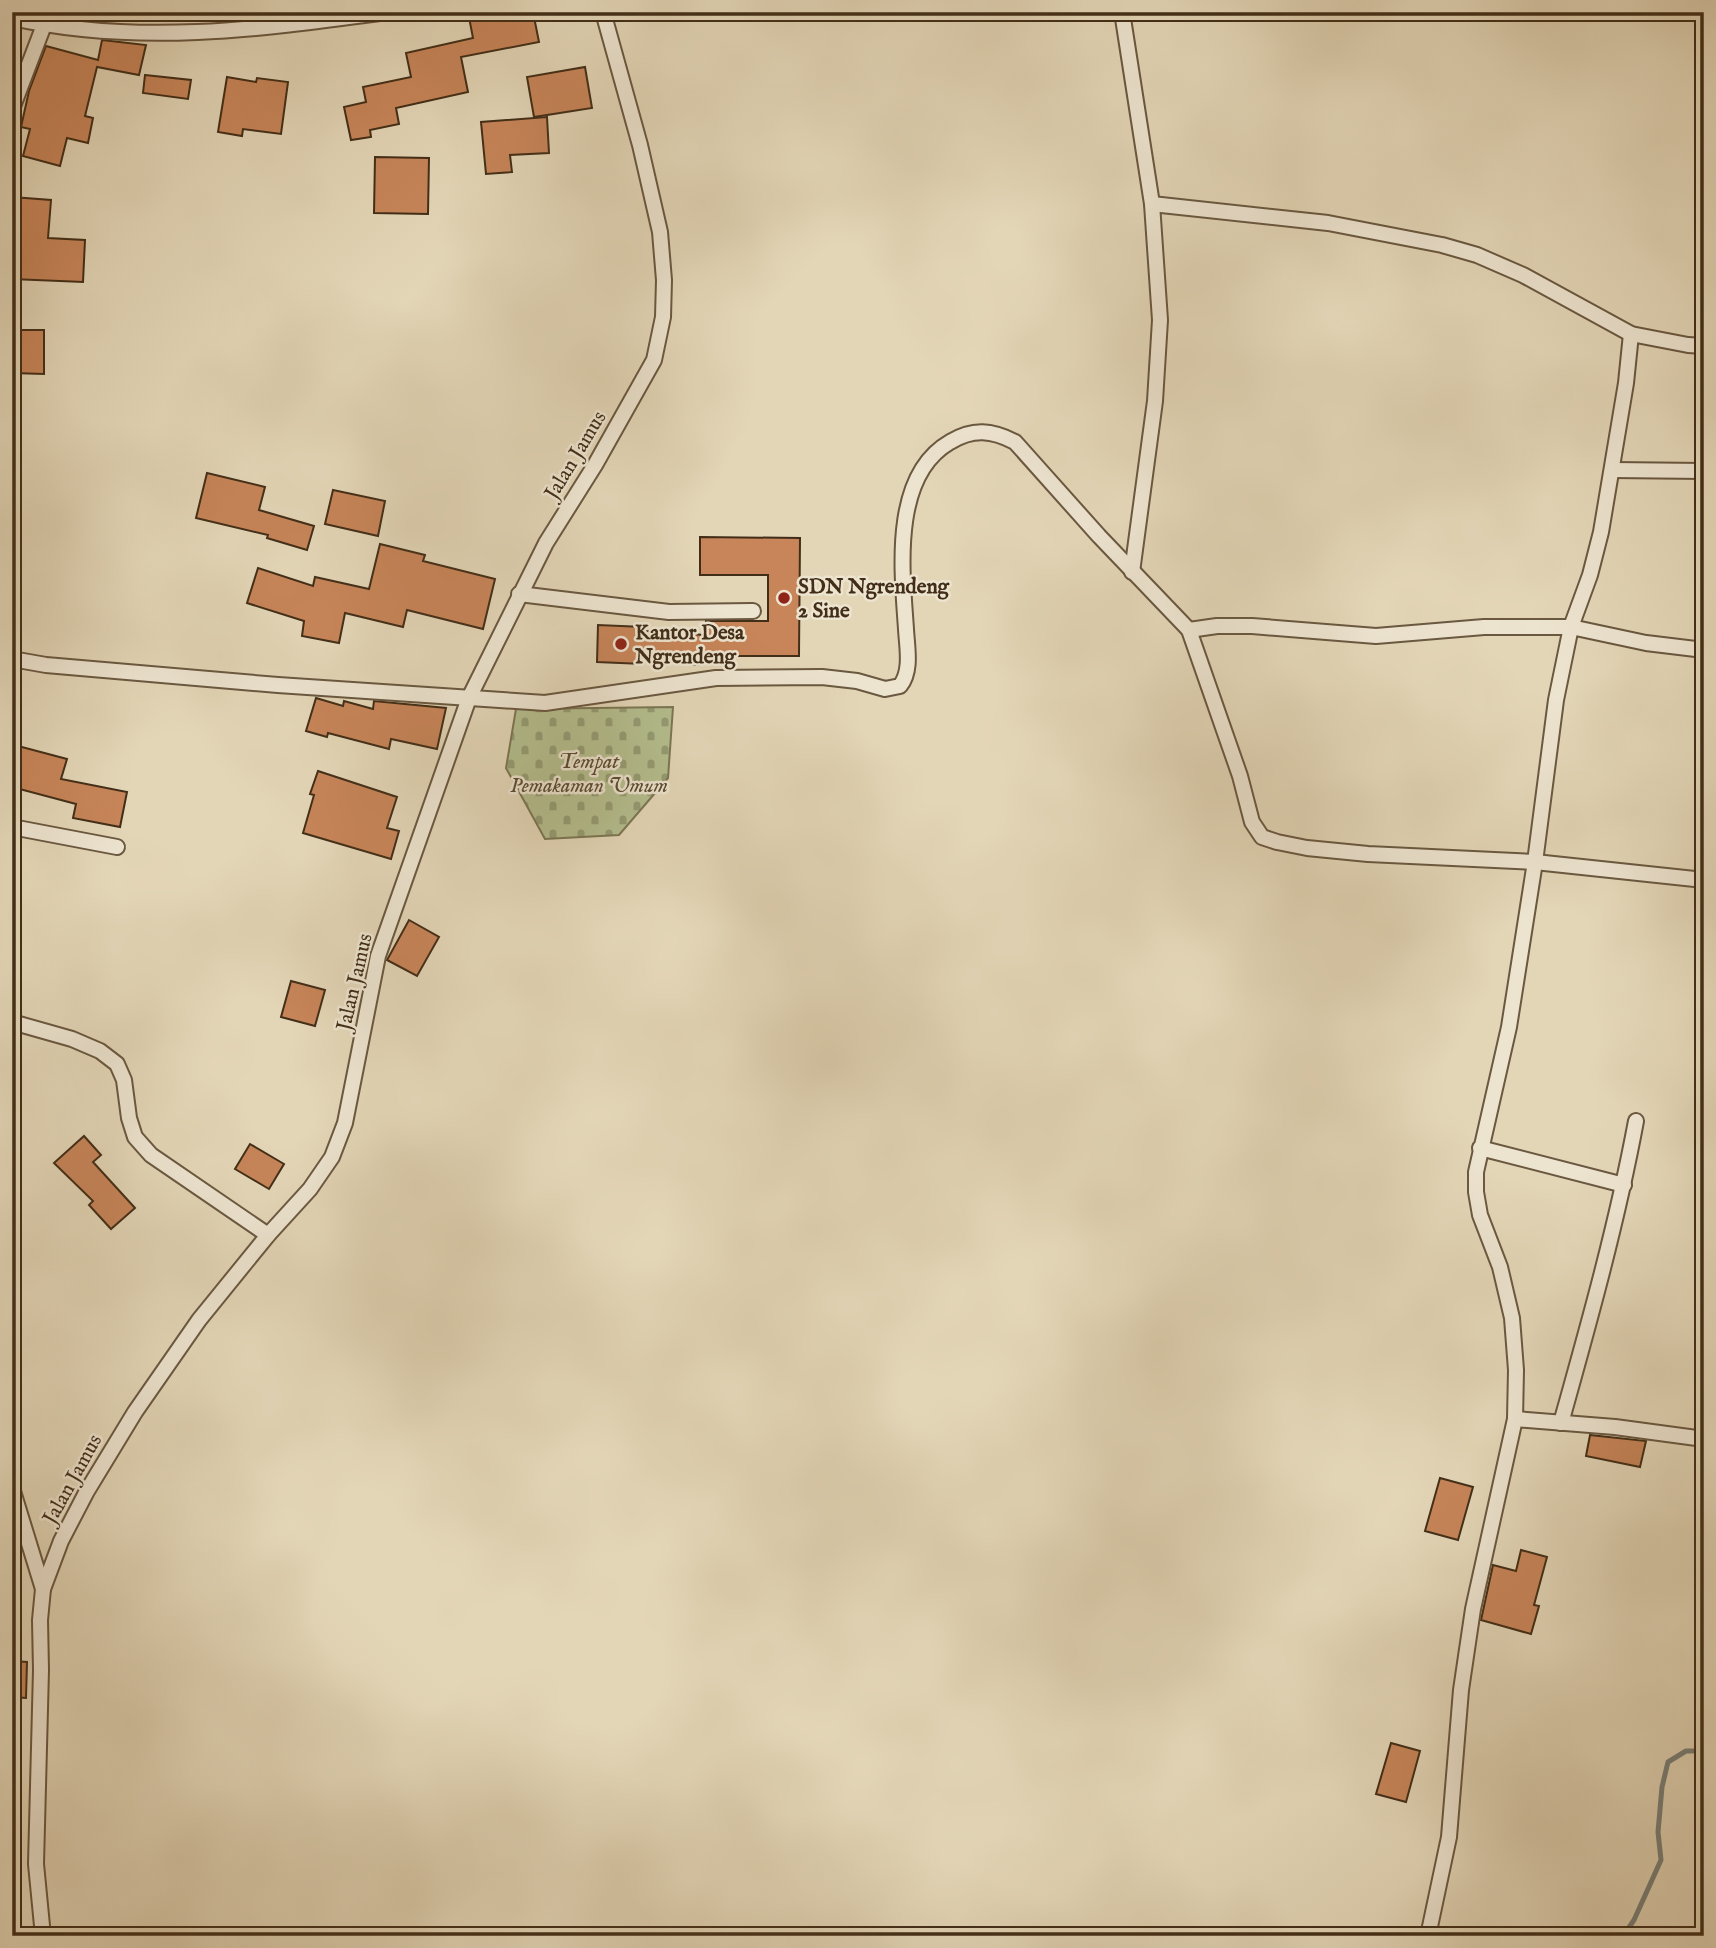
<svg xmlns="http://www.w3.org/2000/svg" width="1716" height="1948" viewBox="0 0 1716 1948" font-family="'IM FELL English',serif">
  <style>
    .cemetery { fill: url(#cemetery-stones); stroke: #7b7653; stroke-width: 2 }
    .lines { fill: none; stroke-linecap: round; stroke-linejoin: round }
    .stream { stroke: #78807a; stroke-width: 5 }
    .building { fill: #c78559; stroke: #422e18; stroke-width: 2 }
    .minor-casing { stroke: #6a5840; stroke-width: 18 }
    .minor { stroke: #ede4d0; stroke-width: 14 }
    .poi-dot { fill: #8f2418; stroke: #ede4d0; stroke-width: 2.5 }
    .labels { text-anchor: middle; stroke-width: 5; stroke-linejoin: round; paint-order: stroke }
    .street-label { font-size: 21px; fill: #422e18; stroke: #ede4d0 }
    .poi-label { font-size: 21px; font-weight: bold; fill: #422e18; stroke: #ede4d0; text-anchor: start }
    .park-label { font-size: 21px; font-style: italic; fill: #594b30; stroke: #ede4d0 }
  </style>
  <defs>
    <pattern id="cemetery-stones" width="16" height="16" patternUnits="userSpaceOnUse" patternTransform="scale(1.75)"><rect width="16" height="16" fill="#b4be8e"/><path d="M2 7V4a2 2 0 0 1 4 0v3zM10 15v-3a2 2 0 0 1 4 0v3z" fill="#949b73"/></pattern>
  </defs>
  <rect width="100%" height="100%" fill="#e3d6b7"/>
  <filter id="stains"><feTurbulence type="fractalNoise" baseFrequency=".00286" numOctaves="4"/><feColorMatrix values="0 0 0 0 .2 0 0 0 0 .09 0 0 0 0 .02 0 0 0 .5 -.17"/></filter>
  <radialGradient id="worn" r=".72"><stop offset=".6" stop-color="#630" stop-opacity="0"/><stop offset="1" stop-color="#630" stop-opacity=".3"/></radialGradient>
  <!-- cemetery -->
  <polygon class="cemetery" points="673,707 668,778 619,835 545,839 506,768 516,709"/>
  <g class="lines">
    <!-- stream -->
    <polyline class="stream" points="1623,1936 1634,1920 1661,1860 1658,1832 1662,1787 1668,1762 1686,1751 1704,1751"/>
  </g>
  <!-- building -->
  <g class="building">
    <polygon points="468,12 533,12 539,42 461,57 468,92 396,108 399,124 370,130 371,137 351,140 344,107 366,102 363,87 411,77 406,53 473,38"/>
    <polygon points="102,40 146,45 139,75 97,67 85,116 93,118 88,143 67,138 60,166 23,156 30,129 21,127 29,91 46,46 98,60"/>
    <polygon points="585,67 592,108 534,117 527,77"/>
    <polygon points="145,75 191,80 188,99 143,93"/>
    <polygon points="227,77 256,82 257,78 288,82 281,134 243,129 242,136 218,132"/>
    <polygon points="547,117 549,153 510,155 512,172 486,174 481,122"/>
    <polygon points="375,157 429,158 428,214 374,213"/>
    <polygon points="12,197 51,200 48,238 85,240 83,282 12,279"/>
    <polygon points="12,330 44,330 44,374 12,373"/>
    <polygon points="207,473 265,487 259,510 314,526 307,550 267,538 268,535 196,518"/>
    <polygon points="333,490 385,501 378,536 325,524"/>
    <polygon points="700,537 800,538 799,656 698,656 698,665 643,660 643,664 597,662 598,625 644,627 644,631 705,635 706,621 768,621 768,575 700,575"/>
    <polygon points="380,544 425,555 423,561 495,579 483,629 407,610 403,627 345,613 339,643 302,636 304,621 247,603 258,568 313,586 315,577 369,589"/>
    <polygon points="316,698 343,706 344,701 373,709 374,701 446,708 437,749 391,739 389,749 328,733 327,737 306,731"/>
    <polygon points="18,746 67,759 61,779 127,792 120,827 73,818 76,804 12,787 12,768"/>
    <polygon points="318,771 397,797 387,828 399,831 391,859 303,833 314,795 310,794"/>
    <polygon points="409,920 439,937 417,976 387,960"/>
    <polygon points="291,981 325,990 315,1026 281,1017"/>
    <polygon points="84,1136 101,1155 93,1162 135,1208 111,1229 89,1205 93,1201 54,1163"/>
    <polygon points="250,1144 284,1164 269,1189 235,1169"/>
    <polygon points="1590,1435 1646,1441 1640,1467 1586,1456"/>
    <polygon points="1440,1478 1473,1487 1458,1540 1425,1531"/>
    <polygon points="1521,1550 1547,1557 1534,1605 1539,1606 1531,1634 1481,1620 1493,1565 1516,1571"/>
    <polygon points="12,1661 27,1662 26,1698 12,1697"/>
    <polygon points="1391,1743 1420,1751 1406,1802 1376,1794"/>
  </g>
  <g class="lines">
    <!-- minor casing -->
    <g class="minor-casing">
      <g id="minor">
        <polyline points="1122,12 1152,204 1160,320 1155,401 1132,572"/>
        <path d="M12 18C140 46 261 29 388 12"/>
        <polyline points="12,109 44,25"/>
        <polyline points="1152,204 1328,223 1442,245 1477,255 1523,275 1631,334 1688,345 1704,346"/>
        <polyline points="1612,470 1704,471"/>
        <polyline points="519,594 669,612 753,611"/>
        <polyline points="1189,630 1217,626 1252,626 1376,636 1484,627 1571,627 1646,643 1704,650"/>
        <path d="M12 659 46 665 278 685 545 703 716 678 822 677 857 681 885 689 900 686C912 671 907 648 906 629 902 571 891 476 950 442 973 428 992 430 1015 442L1099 536 1189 630 1240 776 1252 822 1262 837 1277 842 1307 848 1368 854 1535 862 1704 880"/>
        <polyline points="12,827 117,847"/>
        <polyline points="12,1022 72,1039 100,1051 117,1064 124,1080 129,1118 135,1137 151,1155 268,1235"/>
        <polyline points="1480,1148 1624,1185"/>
        <polyline points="1515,1419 1615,1427 1704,1439"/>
        <path d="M1561 1423C1589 1323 1617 1223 1636 1121"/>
        <polyline points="12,1488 43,1589"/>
        <polyline points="43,1936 36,1864 41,1670 40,1620 43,1589 61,1541 87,1491 135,1412 199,1320 268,1235 310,1189 332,1157 345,1123 378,956 469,698 546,543 595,465 654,360 663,317 664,280 660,232 640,145 603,12"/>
        <polyline points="1428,1936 1449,1837 1461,1690 1473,1609 1515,1419 1516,1370 1512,1318 1500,1267 1480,1215 1476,1192 1476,1172 1509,1027 1535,862 1556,700 1571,627 1590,575 1601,532 1626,383 1631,334"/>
      </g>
    </g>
    <!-- minor -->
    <use href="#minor" class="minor"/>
  </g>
  <!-- markers -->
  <g class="poi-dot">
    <circle cx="784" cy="598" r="7"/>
    <circle cx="621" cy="644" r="7"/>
  </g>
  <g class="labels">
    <!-- street labels -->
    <g class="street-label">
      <text transform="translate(575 455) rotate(-59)" y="7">Jalan Jamus</text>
      <text transform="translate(354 982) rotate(-77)" y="7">Jalan Jamus</text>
      <text transform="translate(72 1479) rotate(-61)" y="7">Jalan Jamus</text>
    </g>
    <!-- poi labels -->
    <g class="poi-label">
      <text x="798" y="593">SDN Ngrendeng<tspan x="798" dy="24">2 Sine</tspan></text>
      <text x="635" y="639">Kantor Desa<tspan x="635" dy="24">Ngrendeng</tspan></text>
    </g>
    <!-- park labels -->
    <g class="park-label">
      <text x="589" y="768">Tempat<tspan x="589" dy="24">Pemakaman Umum</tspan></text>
    </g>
  </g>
  <!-- margin -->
  <rect width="1716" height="1948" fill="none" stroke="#e3d6b7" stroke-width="42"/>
  <rect x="14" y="14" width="1688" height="1920" fill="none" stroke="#422e18" stroke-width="3.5"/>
  <rect x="21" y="21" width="1674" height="1906" fill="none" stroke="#422e18" stroke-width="2"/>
  <rect width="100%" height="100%" filter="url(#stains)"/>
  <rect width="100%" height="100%" fill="url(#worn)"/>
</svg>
